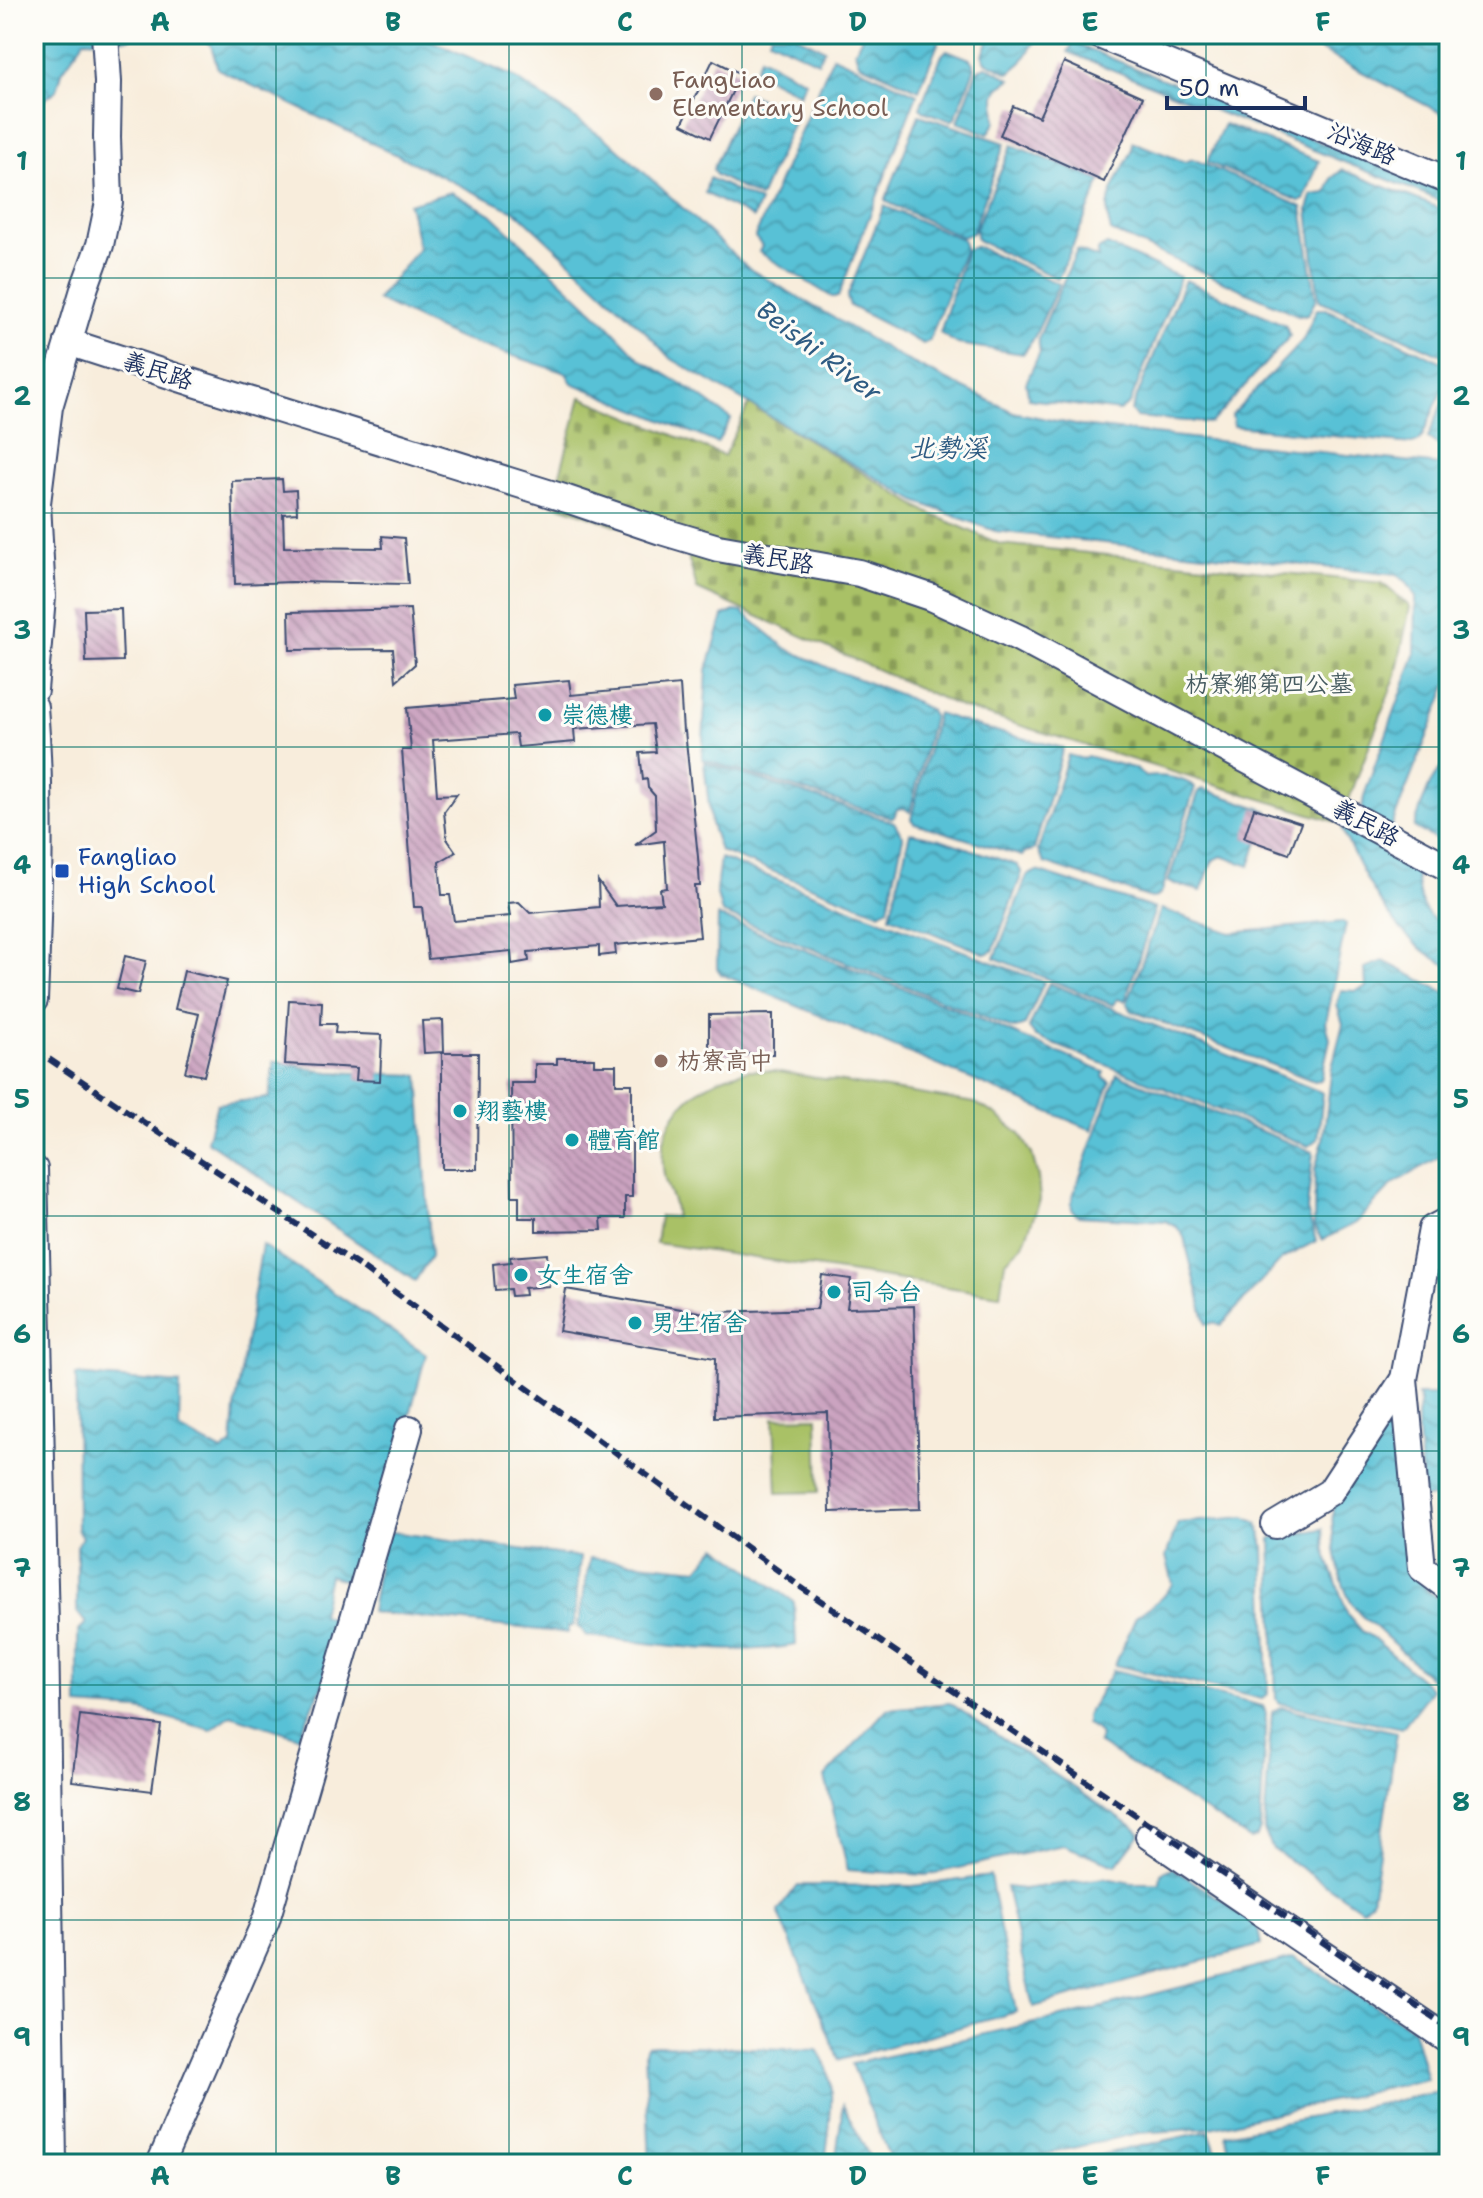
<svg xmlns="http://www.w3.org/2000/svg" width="1483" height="2198" viewBox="0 0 1483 2198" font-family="'Shantell Sans','LXGW WenKai TC',sans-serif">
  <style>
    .cemetery { fill: url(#cemetery-stones); stroke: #627862; stroke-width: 2 }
    .park { fill: #a9c166; stroke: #627862; stroke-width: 2 }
    .water { fill: url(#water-waves); stroke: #3a789a; stroke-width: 2 }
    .building { fill: url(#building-back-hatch); fill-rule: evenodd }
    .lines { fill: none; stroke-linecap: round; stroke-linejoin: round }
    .minor-casing { stroke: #3c4c71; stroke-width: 30 }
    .minor { stroke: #fff; stroke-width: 26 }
    .rail { stroke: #1b2f5e; stroke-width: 6; stroke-dasharray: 12 6; stroke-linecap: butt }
    .grid { fill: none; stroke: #0f766e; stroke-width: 2; stroke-opacity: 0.55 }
    .education-dot { fill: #8d6e63; stroke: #fdfcf7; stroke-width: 3 }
    .culture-dot { fill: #0f9aa8; stroke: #fdfcf7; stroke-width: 3 }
    .transit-dot { fill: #1a4fb4; stroke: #fdfcf7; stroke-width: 3 }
    .labels { text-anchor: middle; stroke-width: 6; stroke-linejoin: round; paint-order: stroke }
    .education-label { font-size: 24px; fill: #785e54; stroke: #fdfcf7; text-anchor: start }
    .street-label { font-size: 24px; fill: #1b2f5e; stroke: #fdfcf7 }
    .park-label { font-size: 24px; fill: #465b60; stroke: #fdfcf7 }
    .culture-label { font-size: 24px; fill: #0d838f; stroke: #fdfcf7; text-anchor: start }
    .transit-label { font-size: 24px; fill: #164399; stroke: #fdfcf7; text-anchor: start }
    .water-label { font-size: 26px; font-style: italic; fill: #2e5b82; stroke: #fdfcf7 }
    .neatline { fill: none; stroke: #0f766e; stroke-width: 3 }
    .grid-label { font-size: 26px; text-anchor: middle; font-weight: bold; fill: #0f766e }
  </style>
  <defs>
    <pattern id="cemetery-stones" width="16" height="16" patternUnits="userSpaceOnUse" patternTransform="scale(2)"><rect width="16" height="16" fill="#a9c166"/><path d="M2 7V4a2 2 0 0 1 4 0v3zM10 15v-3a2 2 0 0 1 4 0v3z" fill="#899d57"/></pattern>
    <pattern id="water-waves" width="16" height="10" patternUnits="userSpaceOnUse" patternTransform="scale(2)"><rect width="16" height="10" fill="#59c1d6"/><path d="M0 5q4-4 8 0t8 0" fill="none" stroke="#499db1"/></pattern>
    <pattern id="building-back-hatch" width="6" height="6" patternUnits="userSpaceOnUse" patternTransform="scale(2)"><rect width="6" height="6" fill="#cba3c0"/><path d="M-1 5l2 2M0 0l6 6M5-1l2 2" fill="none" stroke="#a4859f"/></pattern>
  </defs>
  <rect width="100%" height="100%" fill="#fdfcf7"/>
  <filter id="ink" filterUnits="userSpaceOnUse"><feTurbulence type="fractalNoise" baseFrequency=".0125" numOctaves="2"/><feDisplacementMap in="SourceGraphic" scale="16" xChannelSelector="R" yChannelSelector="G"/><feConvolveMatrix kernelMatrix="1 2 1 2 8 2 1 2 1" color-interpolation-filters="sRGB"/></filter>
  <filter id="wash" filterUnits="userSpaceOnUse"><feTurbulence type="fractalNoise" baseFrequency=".006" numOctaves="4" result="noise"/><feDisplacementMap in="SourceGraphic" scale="32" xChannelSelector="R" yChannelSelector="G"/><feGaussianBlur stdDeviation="1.8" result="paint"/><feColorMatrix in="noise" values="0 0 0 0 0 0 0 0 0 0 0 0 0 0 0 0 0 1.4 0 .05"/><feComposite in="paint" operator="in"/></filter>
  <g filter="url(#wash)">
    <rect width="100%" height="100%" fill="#f8eddc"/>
    <!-- cemetery -->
    <polygon class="cemetery" points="581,397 724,456 749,404 929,513 1000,544 1382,583 1410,607 1396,675 1340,823 963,708 697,589 686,549 552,503"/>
    <!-- park -->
    <g class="park">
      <path d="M749 1070 773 1071 975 1103 994 1113 1020 1134 1032 1154 1038 1177 1040 1200 1023 1245 1005 1262 1000 1295 656 1243 660 1216 675 1217C677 1203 666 1189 664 1175 654 1115 696 1081 749 1070Z"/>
      <polygon points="817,1417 819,1492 777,1493 774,1418"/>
    </g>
    <!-- water -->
    <g class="water">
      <polygon points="34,34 140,34 128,39 84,40 62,72 57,90 43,101 34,130"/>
      <path d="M198 34H416L512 76 613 144 748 268 906 360 1013 412 1080 426 1449 466V681L1386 840 1415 857C1417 874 1416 900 1428 914 1434 920 1442 925 1449 931V966C1395 941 1367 882 1342 830L1347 819 1360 825 1364 796 1415 655 1416 597 1406 581 1396 575 995 531 918 502 670 358 644 330 518 213 218 69 211 45Z"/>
      <polygon points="771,34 793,34 824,49 818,62 769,39"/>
      <polygon points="863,34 942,34 919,90 859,63 855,51"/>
      <polygon points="991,34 1024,34 1036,40 1022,62 1009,73 985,61 983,55"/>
      <polygon points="1289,34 1449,34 1449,117"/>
      <polygon points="1073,43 1449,194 1449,204 1068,52"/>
      <polygon points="947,50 970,59 975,67 955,118 951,121 923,111 920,107 942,55"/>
      <polygon points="833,56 917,94 838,297 832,297 759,252 762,246 755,237"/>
      <polygon points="760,57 805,81 800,94 755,71"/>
      <polygon points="986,66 1011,79 999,87 995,96 996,122 988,134 958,122 977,71"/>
      <polygon points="747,93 796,116 760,198 716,175 713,169"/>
      <polygon points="919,115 1005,143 972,233 962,237 885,201"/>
      <polygon points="1224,124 1319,161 1304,200 1299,201 1207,162"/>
      <path d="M1133 142 1185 162 1193 159 1302 207 1316 299 1308 315H1298L1111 231C1100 201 1119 178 1132 151Z"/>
      <polygon points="1012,145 1101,181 1058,279 977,240 975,230"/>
      <polygon points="1342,170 1449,212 1449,356 1446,357 1319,300 1308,210 1312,195 1327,193 1332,178"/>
      <polygon points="709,178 760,202 753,218 705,193"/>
      <polygon points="451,192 491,214 607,324 640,359 690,389 731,419 717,443 572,383 566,373 455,337 377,300 419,248 409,204"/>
      <polygon points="884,206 962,239 965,248 929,341 923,344 850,306 847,297"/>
      <polygon points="1107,245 1180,277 1130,403 1119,411 1029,399 1026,383 1040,352 1038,339 1077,250 1098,258 1098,250"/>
      <polygon points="976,246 1059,284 1035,336 1023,354 958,344 940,333 966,250"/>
      <polygon points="1185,280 1285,325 1290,336 1211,423 1136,417 1131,411"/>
      <polygon points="1317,309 1326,309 1449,365 1449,374 1422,437 1418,442 1412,444 1234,426 1232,415 1303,340"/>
      <polygon points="1449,385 1449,446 1438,445 1428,438"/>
      <polygon points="734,611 742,612 787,649 829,668 901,695 930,710 933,716 910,812 904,808 897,809 894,817 892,818 702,759 707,670 723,616"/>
      <polygon points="937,713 982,728 1063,748 1034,850 1025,852 1022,856 914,823 911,819"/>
      <path d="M1068 755 1083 759 1087 756 1137 769 1145 777C1161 775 1182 777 1195 787L1162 891 1157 897 1151 898 1044 863 1038 851Z"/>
      <polygon points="704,762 894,822 903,837 888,908 880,913 720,851 711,824"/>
      <path d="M1449 763V847L1414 827C1422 807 1429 772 1449 763Z"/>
      <polygon points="1203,789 1268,811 1250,866 1222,856 1213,860 1201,891 1168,882 1199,791"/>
      <polygon points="910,833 940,839 1017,865 1022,873 993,951 986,954 890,916"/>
      <polygon points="720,858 1044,982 1025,1025 1013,1029 722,913 716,891"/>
      <polygon points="1037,871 1155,909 1125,1001 1117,999 1113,1005 995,958 1027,876"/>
      <polygon points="1161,909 1231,933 1342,922 1346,924 1326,1023 1330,1039 1321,1080 1314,1081 1132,1011 1127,1004"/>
      <polygon points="718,916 953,1008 1104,1072 1103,1077 1110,1082 1092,1130 721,974 717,968"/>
      <polygon points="1383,961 1449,994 1449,1135 1441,1156 1393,1184 1356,1223 1322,1240 1314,1227 1315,1169 1323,1141 1332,1067 1343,1024 1337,1005 1341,990 1356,991 1366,987 1365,968"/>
      <polygon points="1049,983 1323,1093 1318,1139 1309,1146 1036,1037 1029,1028"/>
      <polygon points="274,1061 327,1072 419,1075 431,1256 415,1281 207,1141 217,1104 269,1098"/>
      <path d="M1117 1074 1313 1152 1307 1210 1316 1241 1282 1259 1221 1325 1214 1323 1206 1324 1184 1237 1177 1227 1166 1221 1078 1216C1070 1210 1071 1206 1073 1196Z"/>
      <polygon points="262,1245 426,1354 395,1471 354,1584 329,1575 321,1615 350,1624 299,1737 231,1715 211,1730 139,1710 78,1706 78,1631 86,1623 77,1612 77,1546 82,1537 77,1529 76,1375 180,1384 179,1429 222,1452 232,1444 235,1409"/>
      <polygon points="1449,1353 1449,1496 1423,1498 1417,1417 1420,1400 1418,1395 1439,1395 1444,1357"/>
      <path d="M1397 1415 1414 1565 1427 1590 1449 1606V1697C1426 1674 1402 1651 1378 1629 1372 1623 1364 1619 1359 1613 1338 1591 1329 1530 1334 1501L1391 1416Z"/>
      <polygon points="1245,1517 1258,1523 1264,1547 1268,1694 1262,1699 1115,1665 1136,1617 1163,1597 1173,1584 1166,1556 1178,1523"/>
      <polygon points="1323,1529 1325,1551 1348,1615 1362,1631 1376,1640 1432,1689 1402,1728 1278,1703 1276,1698 1271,1538"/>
      <polygon points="391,1532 580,1557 574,1625 568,1627 568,1633 371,1612 383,1537"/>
      <path d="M717 1546 794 1602 796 1645C727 1657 655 1643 586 1636L578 1626 590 1558 698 1569Z"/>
      <polygon points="1113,1670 1263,1706 1266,1713 1260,1829 1257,1837 1250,1839 1098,1743 1100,1736 1096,1729 1086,1724 1086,1716"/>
      <polygon points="950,1703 1141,1833 1116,1865 1063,1845 926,1875 848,1870 825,1777 887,1709"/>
      <polygon points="1280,1707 1397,1732 1372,1900 1362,1909 1273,1849 1264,1831 1272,1712"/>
      <polygon points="1172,1868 1257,1923 1261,1945 1033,2007 1006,1887 1023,1889 1105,1878 1132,1883 1160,1883 1161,1873"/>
      <polygon points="990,1876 1016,2012 839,2060 778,1911 798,1885 913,1886"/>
      <polygon points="1294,1958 1413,2029 1427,2079 1210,2128 1138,2133 1003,2164 892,2164 852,2064 1092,2010"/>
      <path d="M656 2045 817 2050C841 2078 828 2130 825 2164H650L645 2051 647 2046Z"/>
      <polygon points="1449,2090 1449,2157 1410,2164 1231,2164 1226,2134"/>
      <polygon points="843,2105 873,2164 835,2164"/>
      <polygon points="1209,2131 1220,2164 1059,2164"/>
    </g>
    <g id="blocks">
      <!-- building -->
      <g class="building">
        <polygon points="713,60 741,74 710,138 682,124"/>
        <polygon points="1064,62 1143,97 1104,182 1000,135 1013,106 1039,117"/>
        <polygon points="282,479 283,491 296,490 297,513 283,514 284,547 383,548 382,536 404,538 408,584 292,582 235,584 232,481"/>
        <polygon points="121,609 123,661 86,662 84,610"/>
        <polygon points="410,609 415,664 396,681 393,649 290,650 289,612"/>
        <path d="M569 680 571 695 680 685 683 732 685 731 698 857 700 886H695L700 937 615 945 616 954 599 956V946L528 952 529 961 512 964 511 951 428 959 422 907H414L402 750H411L407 708 514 699 512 685ZM652 724 656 752 640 753 643 780 647 779 648 788 655 796 656 830 635 845 664 841 667 888 660 889 662 903 616 906 598 881 599 907 530 913 519 902 508 903 510 916 454 921 450 895H442L439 862 456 852 447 839 444 812 457 794 437 795 433 740 516 734 518 747 575 742 574 729Z"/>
        <polygon points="1254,808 1301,823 1289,854 1244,838"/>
        <polygon points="125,956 146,961 138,994 117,989"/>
        <polygon points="184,971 227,981 204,1076 185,1072 199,1014 175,1009"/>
        <polygon points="289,1000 322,1002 321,1024 336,1024 335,1033 382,1035 380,1081 356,1080 357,1068 285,1064"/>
        <polygon points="773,1014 773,1054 709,1055 709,1015"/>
        <polygon points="443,1020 444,1052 424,1053 422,1021"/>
        <polygon points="442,1053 478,1053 477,1169 442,1169"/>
        <polygon points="557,1058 594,1058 594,1065 616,1065 616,1084 632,1084 632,1197 625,1197 625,1218 601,1218 602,1230 536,1231 536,1218 519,1218 519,1196 512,1196 511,1083 535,1083 535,1064 557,1064"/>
        <polygon points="547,1254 549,1286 524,1288 525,1295 511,1296 510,1289 495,1290 493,1264 511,1262 510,1257"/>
        <polygon points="822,1275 851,1279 847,1308 914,1306 920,1509 830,1512 828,1413 714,1417 715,1358 559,1331 566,1289 716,1315 716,1312 817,1309"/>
        <polygon points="80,1715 161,1725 152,1791 72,1781"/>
      </g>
    </g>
  </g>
  <g filter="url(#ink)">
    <use href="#blocks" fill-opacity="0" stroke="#3c4c71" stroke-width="2"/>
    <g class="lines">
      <!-- minor casing -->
      <g class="minor-casing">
        <g id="minor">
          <polyline points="1097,34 1449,181"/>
          <polyline points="68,342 207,387 567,499 661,531 718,548 859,573 930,597 1019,638 1449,868"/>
          <polyline points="34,690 42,597 37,503 49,407 85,286 100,245 109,202 107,137 108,82 105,34"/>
          <path d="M34 707C42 804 38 903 34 1000"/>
          <polyline points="34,1169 45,1626 53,2164"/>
          <polyline points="1404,1379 1422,1568 1449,1588"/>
          <polyline points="1275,1525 1330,1492 1404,1379 1432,1229 1449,1220"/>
          <polyline points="1149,1836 1449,2040"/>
          <polyline points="160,2164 266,1920 409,1429"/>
          <polyline points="1447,2164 1449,2164"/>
        </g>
      </g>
      <!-- minor -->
      <use href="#minor" class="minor"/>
      <!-- rail -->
      <polyline class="rail" points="34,1049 362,1268 802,1588 1449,2028"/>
    </g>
  </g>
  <!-- grid -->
  <path class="grid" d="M276 34V2164M509 34V2164M742 34V2164M974 34V2164M1206 34V2164M34 278H1449M34 513H1449M34 747H1449M34 982H1449M34 1216H1449M34 1451H1449M34 1685H1449M34 1920H1449"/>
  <!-- markers -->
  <g class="education-dot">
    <circle cx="656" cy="94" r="8"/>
    <circle cx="661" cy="1061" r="8"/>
  </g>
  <g class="culture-dot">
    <circle cx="545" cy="715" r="8"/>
    <circle cx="460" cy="1111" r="8"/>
    <circle cx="572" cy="1140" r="8"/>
    <circle cx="521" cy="1275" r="8"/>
    <circle cx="834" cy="1292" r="8"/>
    <circle cx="635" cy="1323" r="8"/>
  </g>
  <rect class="transit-dot" x="54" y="863" width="16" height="16" rx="4"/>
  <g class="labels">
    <!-- education labels -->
    <g class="education-label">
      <text x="672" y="88">FangLiao<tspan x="672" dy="28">Elementary School</tspan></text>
      <text x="677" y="1069">枋寮高中</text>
    </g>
    <!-- street labels -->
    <g class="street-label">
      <text transform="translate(1362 144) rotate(23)" y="8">沿海路</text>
      <text transform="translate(158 371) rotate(18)" y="8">義民路</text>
      <text transform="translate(778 559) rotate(10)" y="8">義民路</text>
      <text transform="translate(1366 823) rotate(28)" y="8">義民路</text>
    </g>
    <!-- park labels -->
    <g class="park-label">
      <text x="1269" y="692">枋寮鄉第四公墓</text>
    </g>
    <!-- culture labels -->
    <g class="culture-label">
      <text x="561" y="723">崇德樓</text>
      <text x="476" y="1119">翔藝樓</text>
      <text x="588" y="1148">體育館</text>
      <text x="537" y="1283">女生宿舍</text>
      <text x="850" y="1300">司令台</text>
      <text x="651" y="1331">男生宿舍</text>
    </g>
    <!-- transit labels -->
    <g class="transit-label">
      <text x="78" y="865">Fangliao<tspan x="78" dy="28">High School</tspan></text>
    </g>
    <!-- water labels -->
    <g class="water-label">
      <text transform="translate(819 351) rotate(37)" y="9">Beishi River</text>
      <text x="948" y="457">北勢溪</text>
    </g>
  </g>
  <!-- margin -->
  <rect width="1483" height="2198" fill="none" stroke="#fdfcf7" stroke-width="88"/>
  <!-- scale -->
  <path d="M1167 96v12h138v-12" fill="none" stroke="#1b2f5e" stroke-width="4"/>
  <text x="1179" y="96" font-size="24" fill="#1b2f5e" stroke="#fdfcf7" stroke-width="6" paint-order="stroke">50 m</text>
  <rect x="44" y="44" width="1395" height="2110" class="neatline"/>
  <g class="grid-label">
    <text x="160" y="31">A</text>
    <text x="393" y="31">B</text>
    <text x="625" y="31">C</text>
    <text x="858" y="31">D</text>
    <text x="1090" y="31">E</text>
    <text x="1323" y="31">F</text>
    <text x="22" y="170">1</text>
    <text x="1461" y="170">1</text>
    <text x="22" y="405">2</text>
    <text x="1461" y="405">2</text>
    <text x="22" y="639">3</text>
    <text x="1461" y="639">3</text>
    <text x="22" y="874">4</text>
    <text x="1461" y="874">4</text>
    <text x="22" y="1108">5</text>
    <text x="1461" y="1108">5</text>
    <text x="22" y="1343">6</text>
    <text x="1461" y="1343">6</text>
    <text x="22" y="1577">7</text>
    <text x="1461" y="1577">7</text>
    <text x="22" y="1811">8</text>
    <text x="1461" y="1811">8</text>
    <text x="22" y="2046">9</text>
    <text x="1461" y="2046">9</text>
    <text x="160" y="2185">A</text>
    <text x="393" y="2185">B</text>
    <text x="625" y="2185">C</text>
    <text x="858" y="2185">D</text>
    <text x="1090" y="2185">E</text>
    <text x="1323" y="2185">F</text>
  </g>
</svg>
